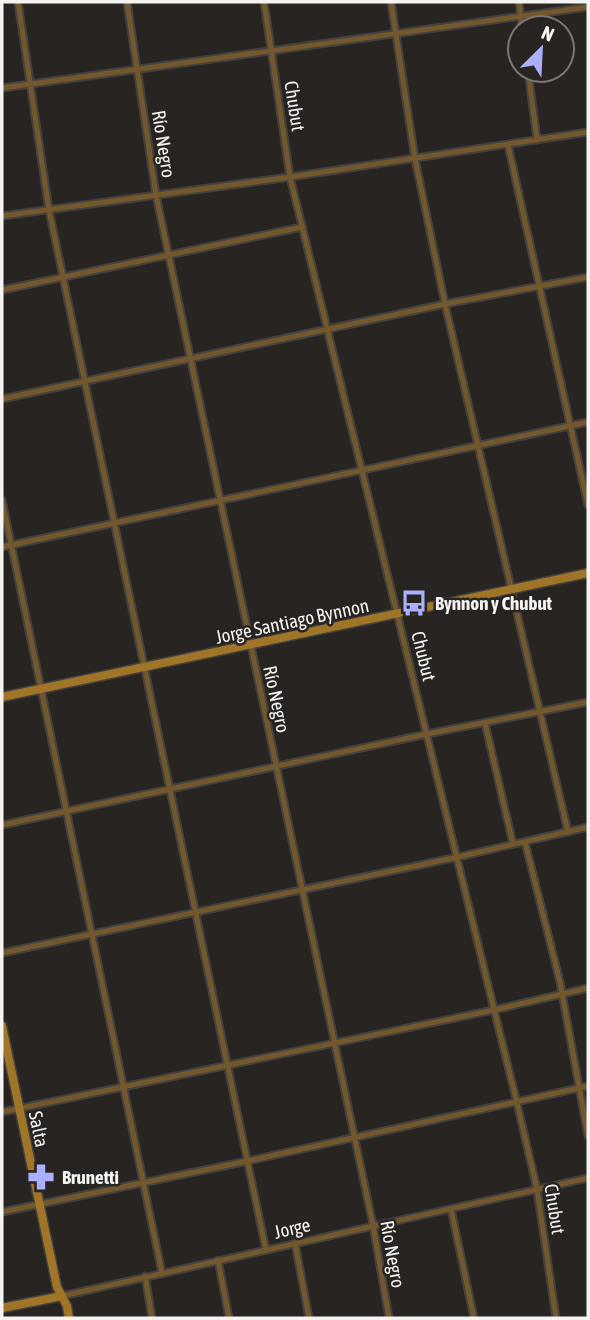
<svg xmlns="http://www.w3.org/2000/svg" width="590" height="1320" viewBox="0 0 590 1320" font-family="'Asap Condensed',sans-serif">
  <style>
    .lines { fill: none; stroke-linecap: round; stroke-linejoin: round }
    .street-casing { stroke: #44413f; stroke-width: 9 }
    .secondary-casing { stroke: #44413f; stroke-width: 11 }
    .street { stroke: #74582d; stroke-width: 5 }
    .secondary { stroke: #a17528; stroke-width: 8 }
    .labels { text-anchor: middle; stroke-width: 5; stroke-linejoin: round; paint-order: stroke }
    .street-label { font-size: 19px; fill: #f6f4f3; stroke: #272422 }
    .poi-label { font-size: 19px; font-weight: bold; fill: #f6f4f3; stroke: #272422; text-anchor: start }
  </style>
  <rect width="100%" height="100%" fill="#272422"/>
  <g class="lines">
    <!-- street casing -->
    <g class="street-casing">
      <g id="street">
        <polyline points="18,2 49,210 266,1250"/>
        <polyline points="127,2 156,195 373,1225 389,1318"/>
        <polyline points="264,2 290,177 517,1103 537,1189 556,1318"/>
        <polyline points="391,2 415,159 445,304 568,832"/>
        <polyline points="519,2 522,28"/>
        <polyline points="528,70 537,140"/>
        <polyline points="2,88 588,7"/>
        <polyline points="508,145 588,505"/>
        <polyline points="2,216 290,177 588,132"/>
        <polyline points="2,290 302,227"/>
        <polyline points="2,399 445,304 588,277"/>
        <polyline points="2,500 162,1273"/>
        <polyline points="2,547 588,422"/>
        <polyline points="485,723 513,844"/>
        <polyline points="2,825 427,734 588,702"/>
        <polyline points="525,842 560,982 588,1136"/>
        <polyline points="2,953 458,857 588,827"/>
        <polyline points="2,1112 494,1010 588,988"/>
        <polyline points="451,1209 474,1318"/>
        <polyline points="2,1212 248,1161 588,1086"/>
        <polyline points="295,1243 309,1318"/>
        <polyline points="218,1260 229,1318"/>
        <polyline points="145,1276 152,1318"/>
        <polyline points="62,1296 588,1178"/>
      </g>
    </g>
    <!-- secondary casing -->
    <g class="secondary-casing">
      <g id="secondary">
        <polyline points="2,697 588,573"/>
        <polyline points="2,1026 57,1287 67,1306 69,1318"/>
        <polyline points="2,1308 62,1296"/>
      </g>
    </g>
    <!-- street -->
    <use href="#street" class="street"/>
    <!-- secondary -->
    <use href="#secondary" class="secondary"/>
  </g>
  <!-- icons -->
  <defs>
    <g id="bus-bare" transform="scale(2.1)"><path d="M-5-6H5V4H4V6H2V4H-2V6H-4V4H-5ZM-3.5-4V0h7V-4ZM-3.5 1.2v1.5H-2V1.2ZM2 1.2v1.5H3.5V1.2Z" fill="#aab0fb" stroke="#272422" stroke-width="2.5" paint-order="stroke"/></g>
    <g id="pharmacy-bare" transform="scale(2.1)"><path d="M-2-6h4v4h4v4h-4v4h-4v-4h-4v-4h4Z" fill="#aab0fb" stroke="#272422" stroke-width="2.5" paint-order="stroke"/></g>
  </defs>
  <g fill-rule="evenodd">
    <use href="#bus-bare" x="414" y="603"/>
    <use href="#pharmacy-bare" x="41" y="1177"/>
  </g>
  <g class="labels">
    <!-- street labels -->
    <g class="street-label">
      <text transform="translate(295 106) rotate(81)" y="7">Chubut</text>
      <text transform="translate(164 144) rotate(81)" y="7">Río Negro</text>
      <text transform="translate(292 621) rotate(-12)" y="7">Jorge Santiago Bynnon</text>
      <text transform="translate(424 656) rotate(76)" y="7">Chubut</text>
      <text transform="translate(277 699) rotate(78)" y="7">Río Negro</text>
      <text transform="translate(39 1129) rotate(78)" y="7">Salta</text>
      <text transform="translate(555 1209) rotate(81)" y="7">Chubut</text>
      <text transform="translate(292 1228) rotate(-13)" y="7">Jorge</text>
      <text transform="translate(393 1254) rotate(80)" y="7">Río Negro</text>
    </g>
    <!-- poi labels -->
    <g class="poi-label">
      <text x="435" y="610">Bynnon y Chubut</text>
      <text x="62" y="1184">Brunetti</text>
    </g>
  </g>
  <!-- border -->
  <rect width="590" height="1320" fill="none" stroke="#f6f4f3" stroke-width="7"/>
  <!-- north arrow -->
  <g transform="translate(541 49) rotate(24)"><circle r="33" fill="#272422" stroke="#7a7776" stroke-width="2"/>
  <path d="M0-5L12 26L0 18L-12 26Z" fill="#aab0fb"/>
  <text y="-10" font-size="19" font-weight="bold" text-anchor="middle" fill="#f6f4f3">N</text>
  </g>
</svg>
